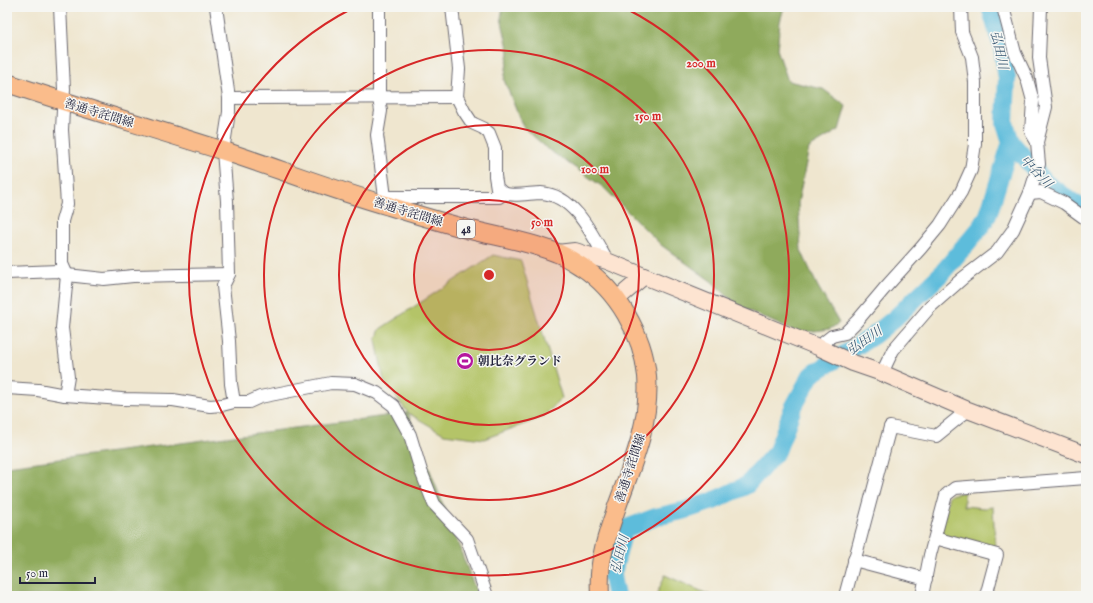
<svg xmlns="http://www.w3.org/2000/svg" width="1093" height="603" viewBox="0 0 1093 603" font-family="'IM FELL English','Noto Serif JP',serif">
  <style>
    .green { fill: #b4c467; stroke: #6b7351 }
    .forest { fill: #8faa5c; stroke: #58664c }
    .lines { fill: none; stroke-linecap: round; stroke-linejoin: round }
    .river { stroke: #5dbcdb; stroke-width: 18 }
    .street-casing { stroke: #6a676f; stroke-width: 14 }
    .secondary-casing { stroke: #6a676f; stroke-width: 18 }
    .primary-casing { stroke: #6a676f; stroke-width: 20 }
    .street { stroke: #fff; stroke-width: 12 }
    .secondary { stroke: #fde4d1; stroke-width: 16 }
    .primary { stroke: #fabc8b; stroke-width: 18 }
    .ring { fill: none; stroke: #d62828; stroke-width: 2 }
    .labels { text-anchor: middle; stroke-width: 3; stroke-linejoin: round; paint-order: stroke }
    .shield { fill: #f6f6f2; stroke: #626272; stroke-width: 1 }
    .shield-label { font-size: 11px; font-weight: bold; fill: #22223b }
    .street-label { font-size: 12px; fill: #22223b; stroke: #f6f6f2 }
    .poi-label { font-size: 12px; font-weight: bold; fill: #22223b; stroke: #f6f6f2; text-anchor: start }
    .water-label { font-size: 13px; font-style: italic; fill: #375873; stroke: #f6f6f2 }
    .centre { fill: #d62828; stroke: #f6f6f2; stroke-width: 2 }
    .ring-label { font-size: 12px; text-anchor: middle; font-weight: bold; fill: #d62828; stroke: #f6f6f2; stroke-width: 3; stroke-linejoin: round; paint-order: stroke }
  </style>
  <rect width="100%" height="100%" fill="#f6f6f2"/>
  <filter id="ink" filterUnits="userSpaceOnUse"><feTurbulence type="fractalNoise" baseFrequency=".025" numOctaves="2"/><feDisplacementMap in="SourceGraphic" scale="8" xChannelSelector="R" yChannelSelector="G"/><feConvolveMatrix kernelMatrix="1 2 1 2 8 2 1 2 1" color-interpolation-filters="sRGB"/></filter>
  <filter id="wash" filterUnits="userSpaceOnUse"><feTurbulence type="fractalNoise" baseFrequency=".012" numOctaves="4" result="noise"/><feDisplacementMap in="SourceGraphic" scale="16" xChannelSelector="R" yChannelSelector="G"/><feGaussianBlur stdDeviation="0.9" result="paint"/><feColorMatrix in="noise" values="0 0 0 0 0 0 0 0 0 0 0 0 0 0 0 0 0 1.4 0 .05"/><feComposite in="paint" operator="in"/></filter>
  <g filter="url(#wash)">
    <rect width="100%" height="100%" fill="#efe6cf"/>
    <!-- green -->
    <g class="green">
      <polygon points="493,255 521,261 562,398 543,417 484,439 444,434 408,413 384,381 376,340 380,329"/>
      <polygon points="964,492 964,506 984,508 993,507 995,543 994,550 944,536 941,532 949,495"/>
      <polygon points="665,575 712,596 656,596"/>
    </g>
    <!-- forest -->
    <g class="forest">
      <polygon points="503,7 784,7 780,22 777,49 788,81 823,89 846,106 839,130 809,148 798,203 801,250 817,285 839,323 830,329 798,333 738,306 711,281 661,245 603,187 549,150 523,127 504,80 509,52 501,18"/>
      <polygon points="408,413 478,596 7,596 7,466"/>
    </g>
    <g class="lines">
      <!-- river -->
      <g class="river">
        <polyline points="1011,142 1046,183 1086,211"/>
        <polyline points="616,596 612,577 624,529 656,517 686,510 713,501 747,485 777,451 793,408 811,375 873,336 895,318 941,274 981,227 988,215 1011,142 1005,123 1007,79 1002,47 990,7"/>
      </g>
    </g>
  </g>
  <g filter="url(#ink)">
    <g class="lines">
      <!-- street casing -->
      <g class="street-casing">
        <g id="street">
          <polyline points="60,7 64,89 62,130 67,204 62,221 62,264 67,275 62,328 68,377 65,395"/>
          <polyline points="216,7 229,98 229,112 223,151 227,201 229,274 223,286 229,341 231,384 234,402"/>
          <polyline points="379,7 379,98 381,111 377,135 386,205"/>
          <path d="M452 7 459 69 457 97 464 111 472 123 483 128 489 133 495 148V176L497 188C499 189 501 192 504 193 512 197 531 193 541 193 575 195 593 236 607 261"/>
          <polyline points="1003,7 1015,53 1027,79 1033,101 1031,132 1037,142"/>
          <polyline points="229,98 457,97"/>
          <polyline points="1030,193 1041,192 1064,203 1086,219"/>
          <polyline points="384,197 499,197 504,193"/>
          <polyline points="7,273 58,271 67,275 104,279 133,276 229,274"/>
          <polyline points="818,347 832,336 845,333 857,321 884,289 921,248 940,225 961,192 971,170 975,144 975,82 972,57 962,32 961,7"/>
          <polyline points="882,373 893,350 930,307 963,278 997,252 1013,230 1030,193 1039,164 1037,142 1046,107 1039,58 1041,7"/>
          <polyline points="7,388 38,390 65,395 122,399 173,400 210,406 222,405 234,402 249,402 260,397 331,383 355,384 377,393 394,406 410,435 421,471 434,504 467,539 487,596"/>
          <polyline points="935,538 997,555 986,596"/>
          <polyline points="854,560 926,579"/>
          <polyline points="845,596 890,427 936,436 968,410"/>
          <polyline points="922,596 930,555 946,495 955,488 1086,478"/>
        </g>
      </g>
      <!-- secondary casing -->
      <g class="secondary-casing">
        <g id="secondary">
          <polyline points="557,253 575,251 607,261 818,347 853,363 882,373 968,410 1086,455"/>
          <polyline points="616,300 643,277"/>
        </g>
      </g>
      <!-- primary casing -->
      <g class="primary-casing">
        <path id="primary" d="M7 83C79 107 152 128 224 151 279 169 333 190 389 206 414 214 438 221 463 228 493 236 528 241 557 253 565 256 574 262 582 267 617 290 643 334 647 376 652 438 618 490 604 548 600 564 599 580 600 596"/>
      </g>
      <!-- street -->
      <use href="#street" class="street"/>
      <!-- secondary -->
      <use href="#secondary" class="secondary"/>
      <!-- primary -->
      <use href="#primary" class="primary"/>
    </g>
  </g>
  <!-- distance rings -->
  <circle cx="489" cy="275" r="75" fill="#d62828" fill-opacity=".12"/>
  <g class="ring">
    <circle cx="489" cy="275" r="75"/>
    <circle cx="489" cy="275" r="150"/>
    <circle cx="489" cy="275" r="225"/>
    <path d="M625 8A300 300 0 1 1 353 8"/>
  </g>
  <!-- icons -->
  <defs>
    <g id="stadium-disc" transform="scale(0.9)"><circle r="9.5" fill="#b5179e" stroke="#f6f6f2"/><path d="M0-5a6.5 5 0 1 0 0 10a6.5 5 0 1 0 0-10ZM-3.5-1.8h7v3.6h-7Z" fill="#fff"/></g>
  </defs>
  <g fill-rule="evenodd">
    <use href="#stadium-disc" x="465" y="361"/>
  </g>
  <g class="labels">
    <!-- shield labels -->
    <rect class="shield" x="457" y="220" width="18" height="18" rx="3"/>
    <g class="shield-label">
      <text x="466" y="233">48</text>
    </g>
    <!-- street labels -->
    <g class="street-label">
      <text transform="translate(99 113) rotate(17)" y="4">善通寺詫間線</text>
      <text transform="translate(408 212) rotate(17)" y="4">善通寺詫間線</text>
      <text transform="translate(630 468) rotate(-72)" y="4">善通寺詫間線</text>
    </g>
    <!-- poi labels -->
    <g class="poi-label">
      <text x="478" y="365">朝比奈グランド</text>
    </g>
    <!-- water labels -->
    <g class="water-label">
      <text transform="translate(1000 50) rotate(77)" y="5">弘田川</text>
      <text transform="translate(1037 171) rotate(46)" y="5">中谷川</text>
      <text transform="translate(864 340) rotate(-35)" y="5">弘田川</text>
      <text transform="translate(619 554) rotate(-76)" y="5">弘田川</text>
    </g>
  </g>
  <circle cx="489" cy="275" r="6" class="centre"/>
  <g class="ring-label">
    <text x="701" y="67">200 m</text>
    <text x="648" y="120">150 m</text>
    <text x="595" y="173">100 m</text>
    <text x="542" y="226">50 m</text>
  </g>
  <!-- margin -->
  <rect width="1093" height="603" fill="none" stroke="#f6f6f2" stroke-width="24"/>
  <!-- scale -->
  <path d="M20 577v6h75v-6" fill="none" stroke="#22223b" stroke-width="2"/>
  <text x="26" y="577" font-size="12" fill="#22223b" stroke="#f6f6f2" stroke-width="3" paint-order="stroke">50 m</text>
</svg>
